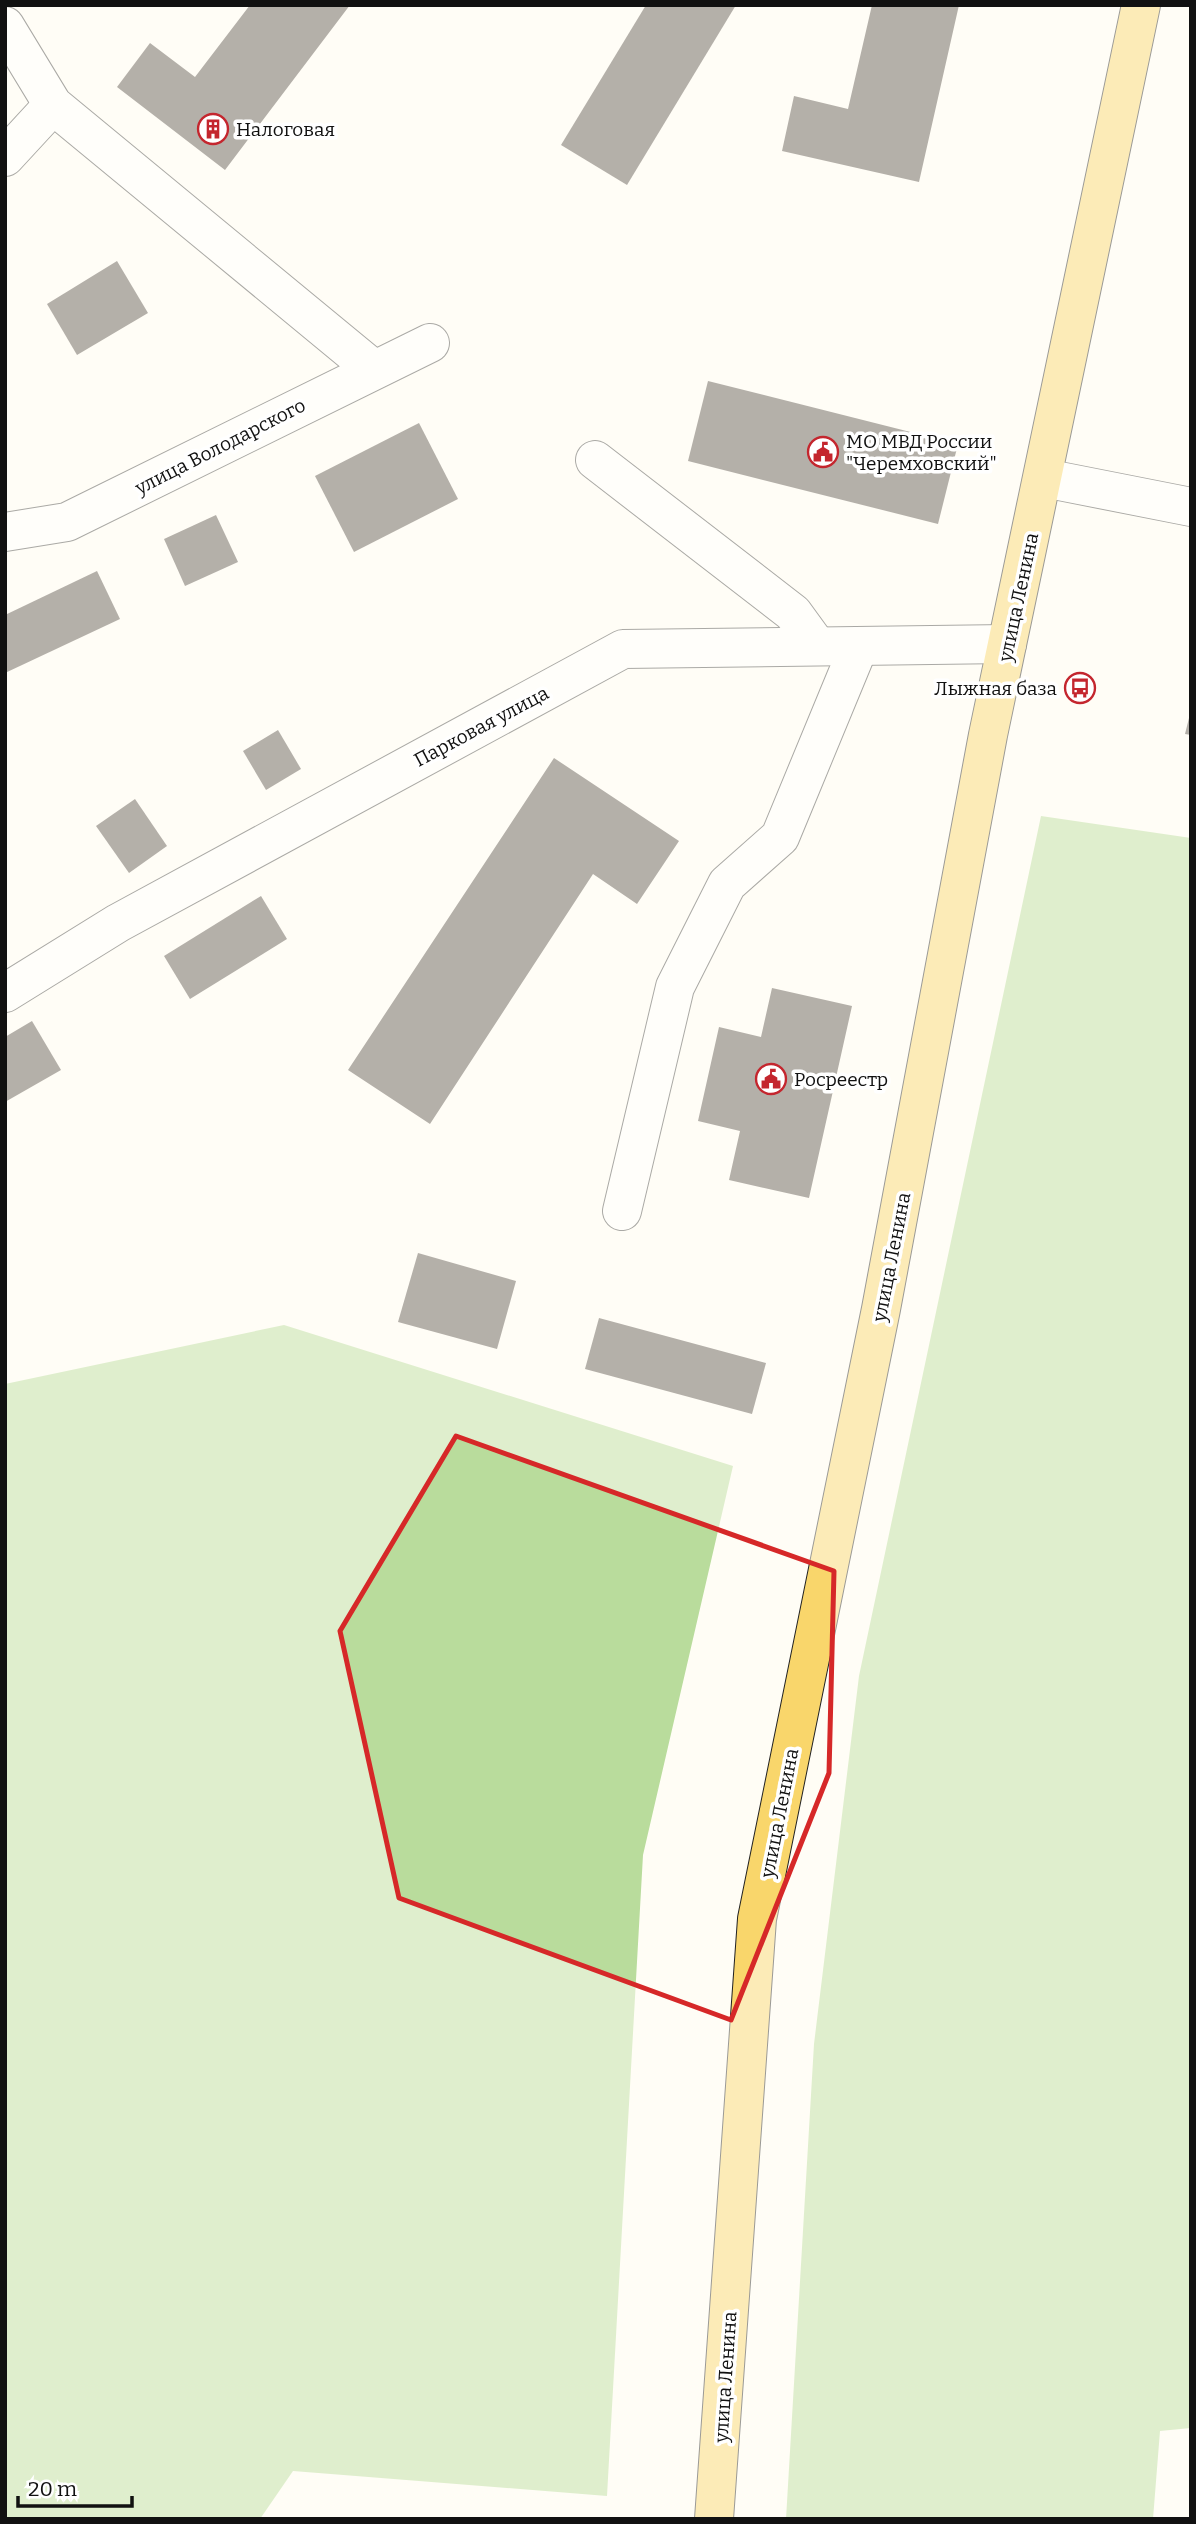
<svg xmlns="http://www.w3.org/2000/svg" width="1196" height="2524" viewBox="0 0 1196 2524" font-family="Bitter,serif">
  <style>
    .forest { fill: #b9dc9c }
    .building { fill: #5a524d }
    .lines { fill: none; stroke-linecap: round; stroke-linejoin: round }
    .minor-casing { stroke: #444; stroke-width: 40 }
    .major-casing { stroke: #222; stroke-width: 40 }
    .minor { stroke: #fff; stroke-width: 38 }
    .major { stroke: #f9d66b; stroke-width: 38 }
    .marked { fill: none; stroke: #d62828; stroke-width: 5; stroke-linejoin: round }
    .labels { text-anchor: middle; stroke-width: 7; stroke-linejoin: round; paint-order: stroke }
    .poi-label { font-size: 19px; fill: #111; stroke: #fff; text-anchor: start }
    .street-label { font-size: 19px; fill: #111; stroke: #fff }
  </style>
  <rect width="100%" height="100%" fill="#fffdf5"/>
  <!-- forest -->
  <g class="forest">
    <polygon points="1041,816 1191,838 1191,2428 1160,2431 1153,2519 786,2519 814,2044 859,1676"/>
    <polygon points="284,1325 733,1466 643,1855 607,2496 293,2471 260,2519 5,2519 5,1384"/>
  </g>
  <!-- building -->
  <g class="building">
    <polygon points="250,5 350,5 225,170 117,87 150,43 195,77"/>
    <polygon points="646,5 736,5 627,185 561,145"/>
    <polygon points="872,5 959,5 919,182 782,151 794,96 848,109"/>
    <polygon points="117,261 148,313 77,355 47,304"/>
    <polygon points="708,381 958,444 938,524 688,461"/>
    <polygon points="419,423 458,499 354,552 315,476"/>
    <polygon points="216,515 238,562 185,586 164,539"/>
    <polygon points="97,571 120,619 5,673 5,615"/>
    <polygon points="1190,714 1191,714 1191,735 1185,734"/>
    <polygon points="278,730 301,769 266,790 243,751"/>
    <polygon points="554,758 679,841 637,904 593,874 430,1124 348,1070"/>
    <polygon points="135,799 167,846 129,873 96,826"/>
    <polygon points="261,896 287,939 190,999 164,956"/>
    <polygon points="772,988 852,1006 809,1198 729,1180 740,1131 698,1121 719,1027 761,1037"/>
    <polygon points="32,1021 61,1070 5,1102 5,1037"/>
    <polygon points="418,1253 516,1281 497,1349 398,1322"/>
    <polygon points="599,1318 766,1363 752,1414 585,1369"/>
  </g>
  <g class="lines">
    <!-- minor casing -->
    <g class="minor-casing">
      <g id="minor">
        <polyline points="5,26 53,105 373,369"/>
        <polyline points="5,157 53,105"/>
        <polyline points="595,460 793,613 817,646"/>
        <polyline points="1044,478 1191,507"/>
        <polyline points="5,532 67,522 430,343"/>
        <polyline points="5,993 118,923 623,649 1007,644"/>
        <polyline points="622,1211 675,987 727,884 780,837 859,646"/>
      </g>
    </g>
    <!-- major casing -->
    <g class="major-casing">
      <polyline id="major" points="714,2519 757,1919 881,1309 988,735 1141,5"/>
    </g>
    <!-- minor -->
    <use href="#minor" class="minor"/>
    <!-- major -->
    <use href="#major" class="major"/>
  </g>
  <!-- marked area -->
  <path d="M0 0H1196V2524H0ZM456 1436 834 1571 829 1773 731 2020 399 1898 340 1631Z" fill="#fffdf5" fill-opacity=".55" fill-rule="evenodd"/>
  <path class="marked" d="M456 1436 834 1571 829 1773 731 2020 399 1898 340 1631Z"/>
  <!-- icons -->
  <defs>
    <g id="building-ring" transform="scale(1.575)"><circle r="9.5" fill="#fff" stroke="#c4262e" stroke-width="1.5"/><path d="M-4-6H4V6H1V3H-1V6H-4ZM-2.5-4.3h1.7v1.8h-1.7ZM.8-4.3h1.7v1.8H.8ZM-2.5-1h1.7V.8h-1.7ZM.8-1h1.7V.8H.8Z" fill="#c4262e"/></g>
    <g id="civic-ring" transform="scale(1.575)"><circle r="9.5" fill="#fff" stroke="#c4262e" stroke-width="1.5"/><path d="M-.6-6.5H3V-4.5H.6V-3L4-1V1h2V6H-6V1h2V-1L-.6-3ZM-1.2 2.5V6h2.4V2.5Z" fill="#c4262e"/></g>
    <g id="bus-ring" transform="scale(1.575)"><circle r="9.5" fill="#fff" stroke="#c4262e" stroke-width="1.5"/><path d="M-5-6H5V4H4V6H2V4H-2V6H-4V4H-5ZM-3.5-4V0h7V-4ZM-3.5 1.2v1.5H-2V1.2ZM2 1.2v1.5H3.5V1.2Z" fill="#c4262e"/></g>
  </defs>
  <g fill-rule="evenodd">
    <use href="#building-ring" x="213" y="129"/>
    <use href="#civic-ring" x="823" y="452"/>
    <use href="#bus-ring" x="1080" y="688"/>
    <use href="#civic-ring" x="771" y="1079"/>
  </g>
  <g class="labels">
    <!-- poi labels -->
    <g class="poi-label">
      <text x="236" y="136">Налоговая</text>
      <text x="846" y="448">МО МВД России<tspan x="846" dy="22">"Черемховский"</tspan></text>
      <text x="1057" y="695" text-anchor="end">Лыжная база</text>
      <text x="794" y="1086">Росреестр</text>
    </g>
    <!-- street labels -->
    <g class="street-label">
      <text transform="translate(220 446) rotate(-27)" y="7">улица Володарского</text>
      <text transform="translate(1018 597) rotate(-78)" y="7">улица Ленина</text>
      <text transform="translate(481 726) rotate(-28)" y="7">Парковая улица</text>
      <text transform="translate(891 1257) rotate(-79)" y="7">улица Ленина</text>
      <text transform="translate(779 1813) rotate(-79)" y="7">улица Ленина</text>
      <text transform="translate(725 2377) rotate(-86)" y="7">улица Ленина</text>
    </g>
  </g>
  <!-- border -->
  <rect width="1196" height="2524" fill="none" stroke="#111111" stroke-width="14"/>
  <!-- scale -->
  <path d="M18 2496v10h114v-10" fill="none" stroke="#111111" stroke-width="3.5"/>
  <text x="28" y="2496" font-size="21" fill="#111111" stroke="#ffffff" stroke-width="5" paint-order="stroke">20 m</text>
</svg>
